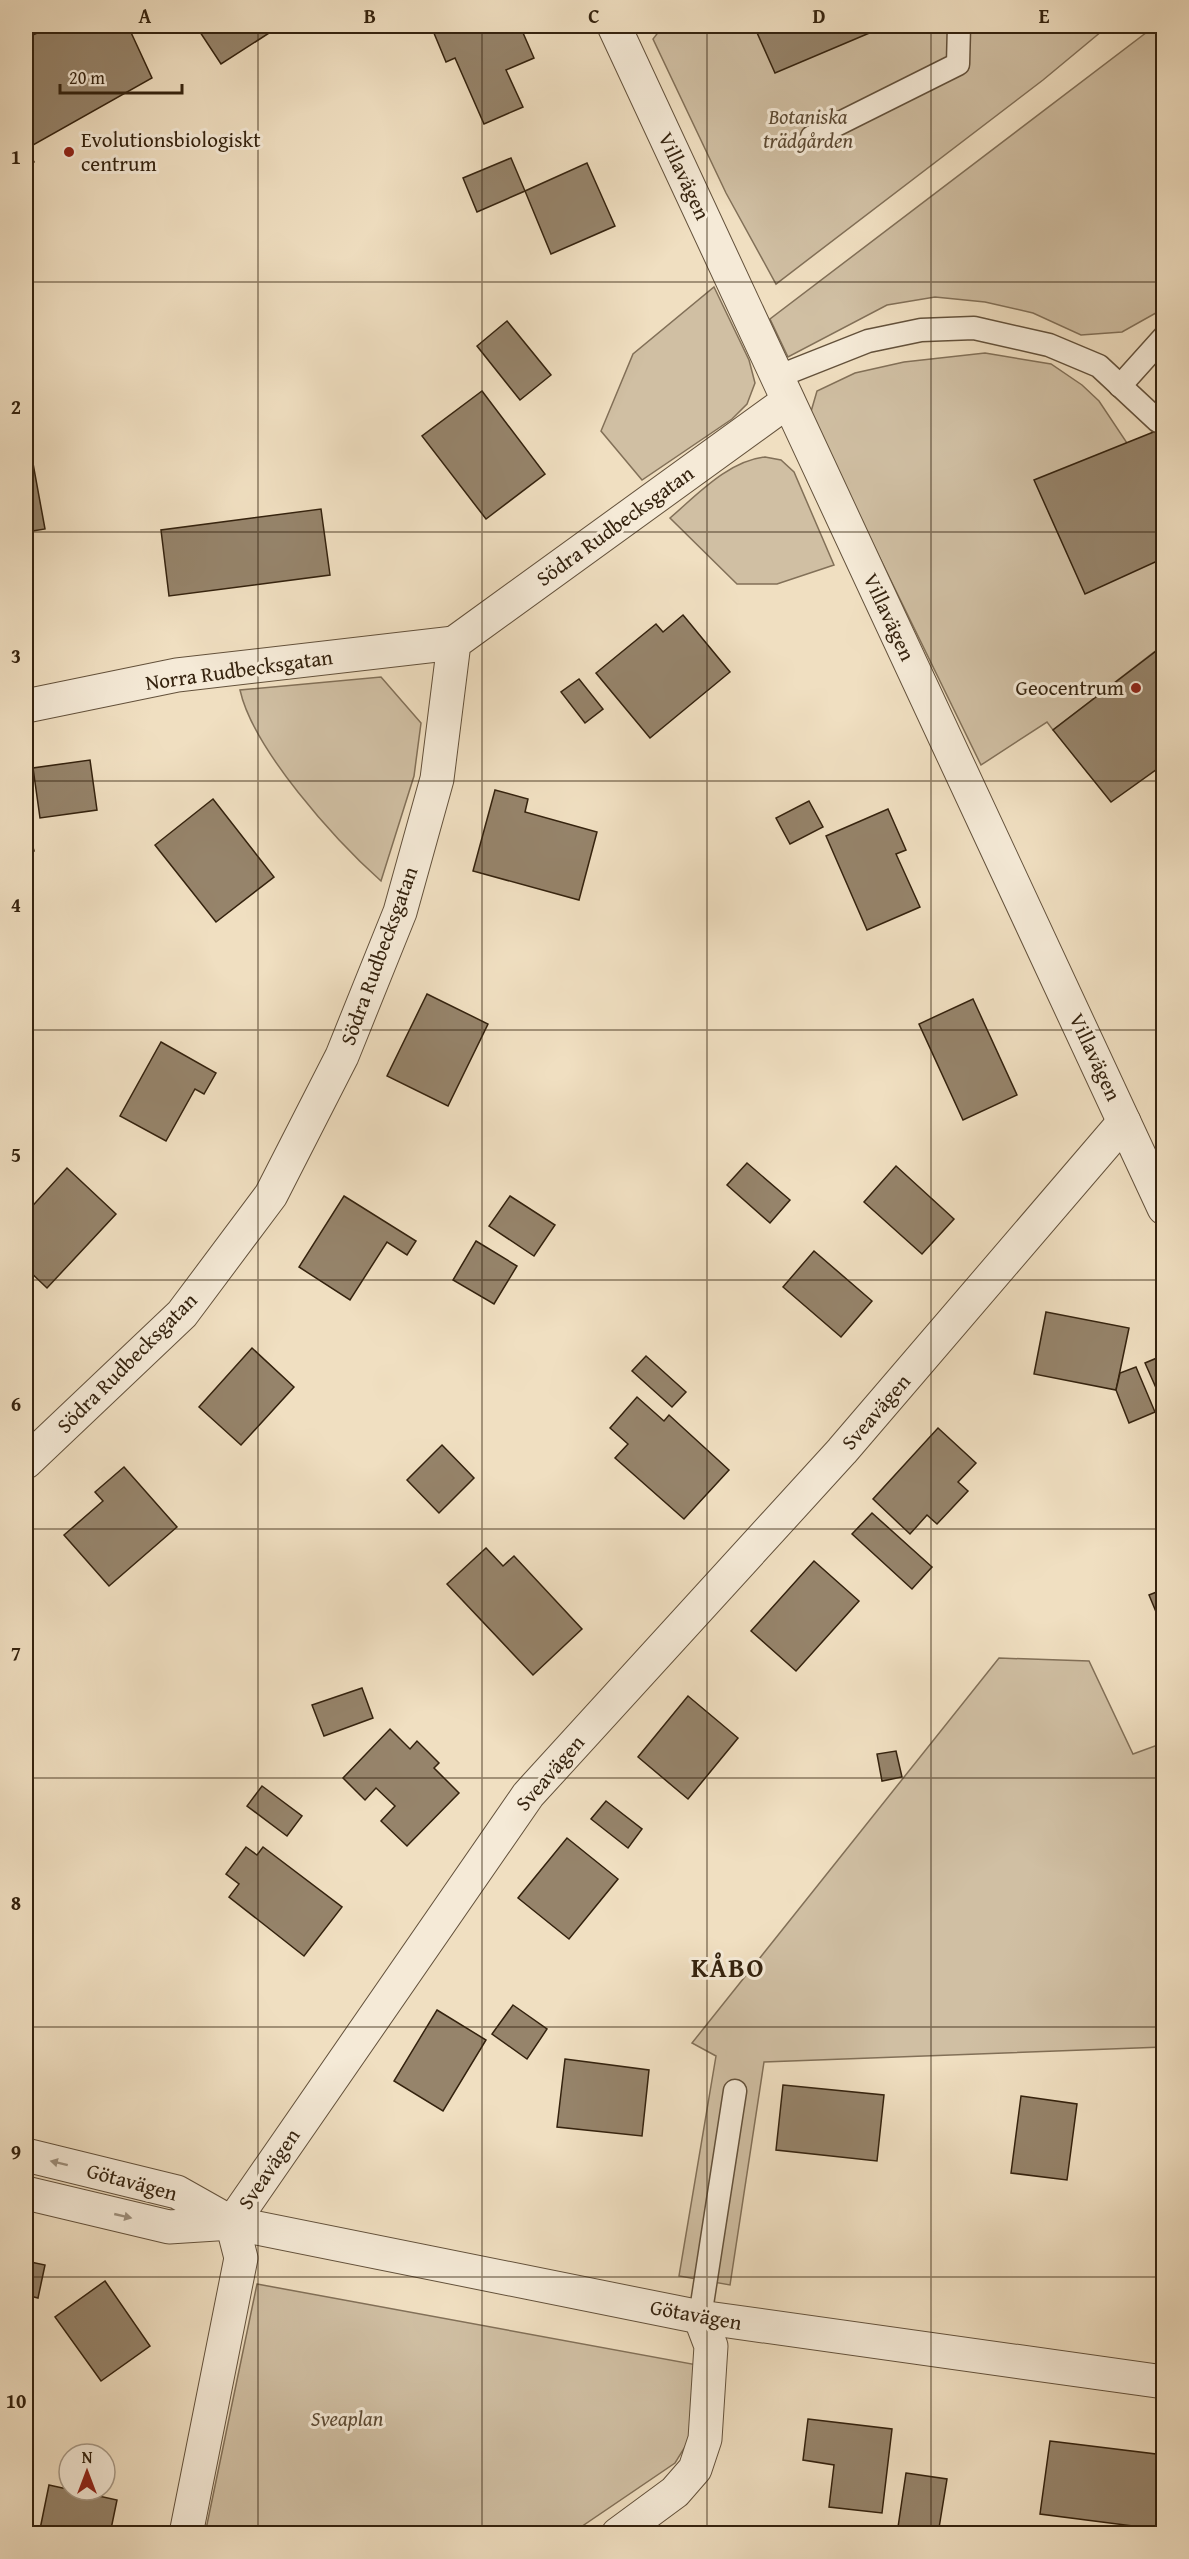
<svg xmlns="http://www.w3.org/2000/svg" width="1189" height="2559" viewBox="0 0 1189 2559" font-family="'Gentium Book Plus',serif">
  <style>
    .green { fill: #d0bfa3; stroke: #827058; stroke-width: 1.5 }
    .building { fill: #96846b; stroke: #34220e; stroke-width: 1.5 }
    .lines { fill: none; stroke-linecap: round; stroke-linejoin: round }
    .service-casing { stroke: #63513b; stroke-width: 25 }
    .minor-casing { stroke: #63513b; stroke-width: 35 }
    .service { stroke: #f5ead7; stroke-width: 22 }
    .minor { stroke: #f5ead7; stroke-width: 33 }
    .oneway { fill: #9e907d }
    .grid { fill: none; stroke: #34220e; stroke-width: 1.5; stroke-opacity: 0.55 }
    .poi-dot { fill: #8f2418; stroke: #f5ead7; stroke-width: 2 }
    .labels { text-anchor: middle; stroke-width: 6; stroke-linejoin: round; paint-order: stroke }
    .park-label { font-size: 21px; font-style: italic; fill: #5b4933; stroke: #f5ead7 }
    .poi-label { font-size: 21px; fill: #34220e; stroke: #f5ead7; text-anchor: start }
    .street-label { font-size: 21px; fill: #34220e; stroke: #f5ead7 }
    .district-label { font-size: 27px; font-weight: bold; letter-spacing: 1.5px; fill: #34220e; stroke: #f5ead7 }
    .neatline { fill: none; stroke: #34220e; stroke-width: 2 }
    .grid-label { font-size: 20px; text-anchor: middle; font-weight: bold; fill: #34220e }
  </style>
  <rect width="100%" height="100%" fill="#f0dfc1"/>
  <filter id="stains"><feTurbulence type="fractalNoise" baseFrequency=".00333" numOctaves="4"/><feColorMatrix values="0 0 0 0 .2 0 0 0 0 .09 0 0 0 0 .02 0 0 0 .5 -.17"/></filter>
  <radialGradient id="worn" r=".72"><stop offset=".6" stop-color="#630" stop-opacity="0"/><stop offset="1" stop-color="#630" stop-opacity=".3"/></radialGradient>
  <!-- green -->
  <g class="green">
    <polygon points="663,26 1108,26 1043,80 776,284 726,193 653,39"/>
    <polygon points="1155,26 1164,26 1163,309 1122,332 1081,335 1033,313 985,302 935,297 887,305 788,357 770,319"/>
    <polygon points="714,287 749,360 755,383 747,404 732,419 642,480 601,431 633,354"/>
    <polygon points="985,353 1051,364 1082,385 1099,401 1127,443 1163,558 1163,645 1053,730 1047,722 981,765 810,415 817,391 855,373 904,362"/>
    <path d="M765 457 781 460 794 472 834 565 777 584H737L670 518C697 495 728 461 765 457Z"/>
    <path d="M381 677 421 723 414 776 381 881C335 840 253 749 240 690Z"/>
    <polygon points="999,1658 1089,1661 1133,1754 1163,1743 1163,2047 764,2062 730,2285 679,2276 716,2056 692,2043"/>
    <polygon points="257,2284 703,2366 693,2434 675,2463 572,2533 205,2534"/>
  </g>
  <!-- building -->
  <g class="building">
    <polygon points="53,26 128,26 152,78 26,149 26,38"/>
    <polygon points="196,26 280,26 221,64"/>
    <polygon points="431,26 520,26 534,58 506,70 523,107 484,124 455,58 446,62"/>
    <polygon points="754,26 886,26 775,73"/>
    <polygon points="27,148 34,162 26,166 26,149"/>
    <polygon points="511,158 525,191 477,212 463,178"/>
    <polygon points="587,163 615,226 551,254 525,191"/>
    <polygon points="507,321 551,375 520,400 477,346"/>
    <polygon points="482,391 545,474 486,519 422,436"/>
    <polygon points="1156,431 1160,438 1164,437 1164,558 1085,594 1034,480"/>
    <polygon points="26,436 28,436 45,529 26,532"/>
    <polygon points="321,509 330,575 169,596 161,530"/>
    <polygon points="683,615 730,672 650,738 596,673 656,624 663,632"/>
    <polygon points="1164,645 1164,764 1111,802 1053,730"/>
    <polygon points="579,679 603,709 585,723 561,692"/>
    <polygon points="90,760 97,810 40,818 33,768"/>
    <polygon points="495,790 528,799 525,812 597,832 579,900 473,871"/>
    <polygon points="213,799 274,877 216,922 155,845"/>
    <polygon points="809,801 823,827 790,844 776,818"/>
    <polygon points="888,809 906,850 896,854 920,907 867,930 826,836"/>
    <polygon points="26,822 34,851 26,853"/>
    <polygon points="427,994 488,1024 448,1106 387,1076"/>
    <polygon points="973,999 1017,1095 963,1120 919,1024"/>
    <polygon points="161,1042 216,1073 204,1094 195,1089 166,1141 120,1116"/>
    <polygon points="747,1163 790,1200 770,1223 727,1185"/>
    <polygon points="896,1166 954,1219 922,1254 864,1202"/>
    <polygon points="67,1168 116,1214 47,1288 26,1268 26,1213"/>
    <polygon points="344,1196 416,1241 407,1255 387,1242 350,1300 299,1267"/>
    <polygon points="510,1196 555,1225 534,1256 489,1226"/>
    <polygon points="476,1241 517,1266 494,1304 453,1280"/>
    <polygon points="814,1251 872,1301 841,1337 783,1287"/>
    <polygon points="1046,1312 1129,1328 1116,1390 1034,1374"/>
    <polygon points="252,1348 294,1387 241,1445 199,1407"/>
    <polygon points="1164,1355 1164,1406 1145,1363"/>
    <polygon points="646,1356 686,1392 672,1407 632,1371"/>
    <polygon points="1136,1367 1155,1412 1129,1423 1116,1390 1120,1373"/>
    <polygon points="637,1397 664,1421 669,1415 729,1470 684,1519 615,1458 628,1444 610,1428"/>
    <polygon points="938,1428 976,1463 958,1482 968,1491 937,1524 927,1515 910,1534 873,1499"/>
    <polygon points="442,1445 474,1478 439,1513 407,1480"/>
    <polygon points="124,1467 177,1527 109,1586 64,1535 103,1501 95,1492"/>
    <polygon points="872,1513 932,1567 912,1589 852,1534"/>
    <polygon points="486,1548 503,1566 514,1556 582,1629 533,1675 447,1584"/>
    <polygon points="814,1561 859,1601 796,1671 751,1631"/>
    <polygon points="1164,1589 1164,1631 1149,1595"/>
    <polygon points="362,1688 373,1718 324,1736 312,1705"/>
    <polygon points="688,1696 738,1738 688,1799 638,1757"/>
    <polygon points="390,1729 410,1749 417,1741 439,1763 434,1768 459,1793 407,1846 381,1821 395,1806 376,1788 365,1800 343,1778"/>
    <polygon points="896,1751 902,1777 882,1781 877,1754"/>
    <polygon points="262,1786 302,1816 287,1836 247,1806"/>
    <polygon points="606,1801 642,1829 628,1848 591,1819"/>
    <polygon points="567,1838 618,1879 569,1939 518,1898"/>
    <polygon points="246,1847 257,1855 263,1847 342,1907 304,1956 229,1897 239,1884 226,1874"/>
    <polygon points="513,2005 547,2029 527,2059 492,2034"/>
    <polygon points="437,2010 486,2040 443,2111 394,2081"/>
    <polygon points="565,2059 649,2070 642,2136 557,2127"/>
    <polygon points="783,2085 884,2095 877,2161 776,2150"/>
    <polygon points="1021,2096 1077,2104 1067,2180 1011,2173"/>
    <polygon points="26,2261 45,2265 38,2298 26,2295"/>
    <polygon points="105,2281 150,2346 101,2381 55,2317"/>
    <polygon points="808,2419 892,2429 882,2513 829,2507 834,2465 803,2460"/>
    <polygon points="1050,2441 1164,2455 1156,2529 1040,2514"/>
    <polygon points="906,2473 947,2479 938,2534 897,2534"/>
    <polygon points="49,2485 117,2500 110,2534 39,2534"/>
  </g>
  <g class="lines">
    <!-- service casing -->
    <g class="service-casing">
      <g id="service">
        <polyline points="812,137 958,64 959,26"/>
        <polyline points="777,377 868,341 921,330 974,328 1049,345 1099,366 1158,421"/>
        <polyline points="1120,386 1164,337"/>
        <polyline points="700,2317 735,2091"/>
      </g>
    </g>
    <!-- minor casing -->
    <g class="minor-casing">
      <g id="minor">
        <polyline points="614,26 1164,1208"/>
        <polyline points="26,706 177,675 454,643"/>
        <polyline points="26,1462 182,1314 271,1195 342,1056 400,912 437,779 454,643 788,401"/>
        <polyline points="26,2155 177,2192 232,2223"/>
        <polyline points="26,2193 169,2227 232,2223 700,2317 1164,2382"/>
        <polyline points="186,2534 241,2258 232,2223 528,1795 842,1451 1124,1122"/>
        <polyline points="618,2534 675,2492 695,2469 705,2439 711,2346 700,2317"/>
      </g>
    </g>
    <!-- service -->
    <use href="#service" class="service"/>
    <!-- minor -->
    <use href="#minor" class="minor"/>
  </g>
  <!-- one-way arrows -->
  <defs><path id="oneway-solid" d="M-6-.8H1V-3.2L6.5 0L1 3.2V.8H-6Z" transform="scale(1.5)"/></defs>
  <g class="oneway">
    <use href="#oneway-solid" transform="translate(59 2163) rotate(-166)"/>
    <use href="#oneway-solid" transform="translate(123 2216) rotate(13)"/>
  </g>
  <!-- grid -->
  <path class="grid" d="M258 26V2534M482 26V2534M707 26V2534M931 26V2534M26 282H1164M26 532H1164M26 781H1164M26 1030H1164M26 1280H1164M26 1529H1164M26 1778H1164M26 2027H1164M26 2277H1164"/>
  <!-- markers -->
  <g class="poi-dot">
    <circle cx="69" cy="152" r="6"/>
    <circle cx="1136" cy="688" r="6"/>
  </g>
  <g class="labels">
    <!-- park labels -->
    <g class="park-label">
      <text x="808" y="124">Botaniska<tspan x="808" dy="24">trädgården</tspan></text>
      <text x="347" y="2426">Sveaplan</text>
    </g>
    <!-- poi labels -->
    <g class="poi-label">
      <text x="81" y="147">Evolutionsbiologiskt<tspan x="81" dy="24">centrum</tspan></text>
      <text x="1124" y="695" text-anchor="end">Geocentrum</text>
    </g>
    <!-- street labels -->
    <g class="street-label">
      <text transform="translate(684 176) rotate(65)" y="7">Villavägen</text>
      <text transform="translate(615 526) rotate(-36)" y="7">Södra Rudbecksgatan</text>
      <text transform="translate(889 617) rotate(65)" y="7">Villavägen</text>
      <text transform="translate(239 670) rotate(-8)" y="7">Norra Rudbecksgatan</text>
      <text transform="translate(379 956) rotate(-70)" y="7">Södra Rudbecksgatan</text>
      <text transform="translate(1095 1057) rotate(65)" y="7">Villavägen</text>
      <text transform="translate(127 1363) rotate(-45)" y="7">Södra Rudbecksgatan</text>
      <text transform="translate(876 1412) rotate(-49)" y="7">Sveavägen</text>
      <text transform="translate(550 1773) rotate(-49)" y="7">Sveavägen</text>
      <text transform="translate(269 2169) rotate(-56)" y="7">Sveavägen</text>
      <text transform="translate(132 2182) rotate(15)" y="7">Götavägen</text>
      <text transform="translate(696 2315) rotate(10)" y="7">Götavägen</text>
    </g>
    <!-- district labels -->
    <g class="district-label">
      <text x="728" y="1977">KÅBO</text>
    </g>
  </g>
  <!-- margin -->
  <rect width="1189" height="2559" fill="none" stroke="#f0dfc1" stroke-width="66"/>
  <!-- north arrow -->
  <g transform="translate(87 2472)"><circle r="28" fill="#f5ead7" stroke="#a89a87" stroke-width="1.5"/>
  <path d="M0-4.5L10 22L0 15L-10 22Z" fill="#8f2418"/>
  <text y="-9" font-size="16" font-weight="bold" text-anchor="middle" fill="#34220e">N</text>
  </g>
  <!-- scale -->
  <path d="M60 84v9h122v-9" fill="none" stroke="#34220e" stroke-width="3"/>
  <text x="69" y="84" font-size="18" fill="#34220e" stroke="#f5ead7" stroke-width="4.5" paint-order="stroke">20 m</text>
  <rect x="33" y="33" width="1123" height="2493" class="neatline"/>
  <g class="grid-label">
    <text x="145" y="23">A</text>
    <text x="370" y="23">B</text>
    <text x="594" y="23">C</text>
    <text x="819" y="23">D</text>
    <text x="1044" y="23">E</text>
    <text x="16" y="164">1</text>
    <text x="16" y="414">2</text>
    <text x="16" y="663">3</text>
    <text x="16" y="912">4</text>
    <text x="16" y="1162">5</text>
    <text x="16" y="1411">6</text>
    <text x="16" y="1660">7</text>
    <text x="16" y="1910">8</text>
    <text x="16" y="2159">9</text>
    <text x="16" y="2408">10</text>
  </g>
  <rect width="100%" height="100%" filter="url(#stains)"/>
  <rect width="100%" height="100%" fill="url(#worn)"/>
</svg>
